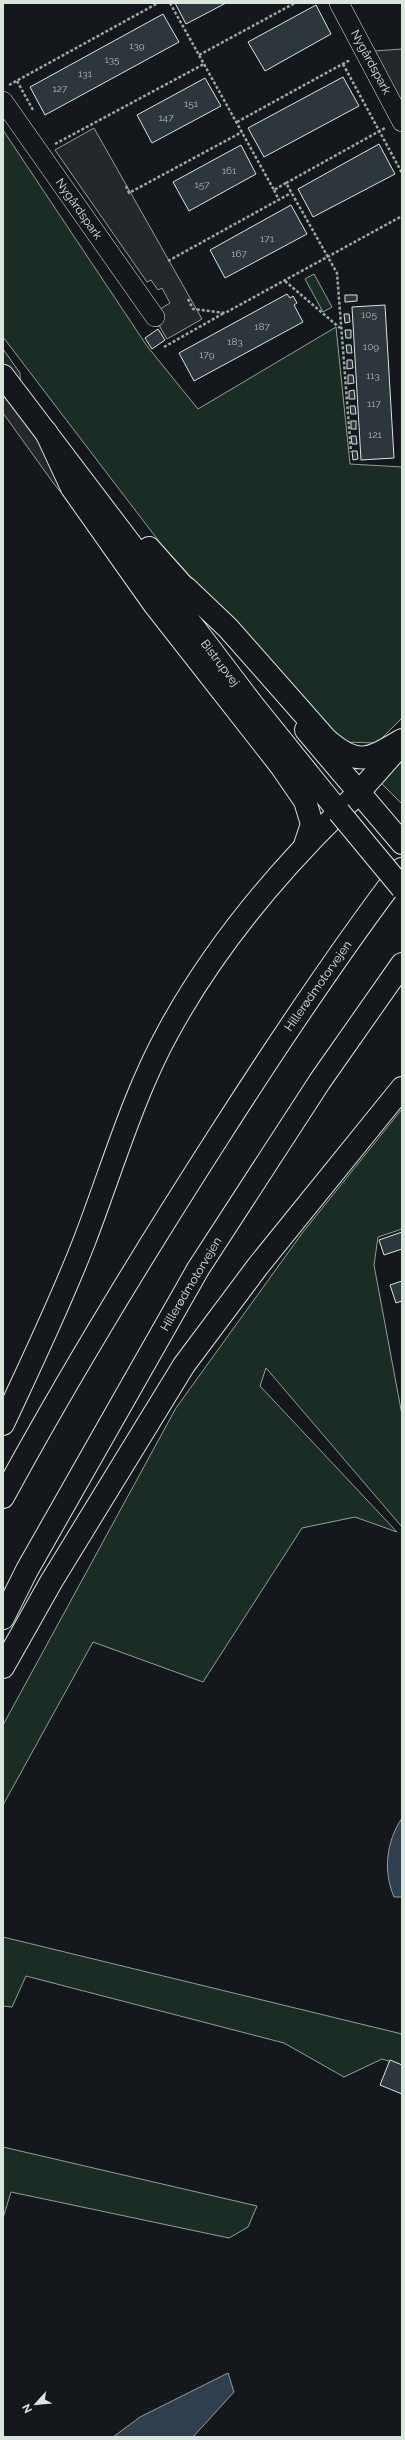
<svg xmlns="http://www.w3.org/2000/svg" width="405" height="2440" viewBox="0 0 405 2440" font-family="Raleway,sans-serif">
  <style>
    .green { fill: #1a2d24; stroke: #939e99 }
    .parking { fill: #24282b; stroke: #939e99 }
    .water { fill: #2f3f4d; stroke: #939e99 }
    .building { fill: #2c363c; stroke: #d8e6dc }
    .lines { fill: none; stroke-linecap: round; stroke-linejoin: round }
    .minor-casing { stroke: #d8e6dc; stroke-width: 20 }
    .major-casing { stroke: #d8e6dc; stroke-width: 24 }
    .highway-casing { stroke: #d8e6dc; stroke-width: 24 }
    .path { stroke: #9da8a2; stroke-width: 2.5; stroke-dasharray: 3 2; stroke-linecap: butt }
    .minor { stroke: #14181c; stroke-width: 19 }
    .major { stroke: #14181c; stroke-width: 22 }
    .highway { stroke: #14181c; stroke-width: 22 }
    .major-bridge-casing { stroke: #d8e6dc; stroke-width: 24; stroke-linecap: butt }
    .major-bridge { stroke: #14181c; stroke-width: 22 }
    .labels { text-anchor: middle; stroke-width: 3; stroke-linejoin: round; paint-order: stroke }
    .number-label { font-size: 10px; fill: #adbab4 }
    .street-label { font-size: 12px; fill: #d8e6dc; stroke: #14181c }
  </style>
  <rect width="100%" height="100%" fill="#14181c"/>
  <!-- green -->
  <g class="green">
    <polygon points="3,130 147,346 198,409 336,327 350,464 402,467 402,718 377,743 341,742 161,544 3,337"/>
    <polygon points="314,274 332,307 323,312 305,279"/>
    <polygon points="402,758 402,804 379,781"/>
    <polygon points="402,1109 402,1229 378,1237 374,1265 402,1415 402,1527 266,1368 260,1386 397,1532 355,1517 302,1528 203,1682 93,1642 3,1805 3,1725 176,1408 303,1232"/>
    <polygon points="3,1937 402,2034 402,2065 382,2059 344,2077 284,2043 26,1976 12,2007 3,2006"/>
    <polygon points="3,2147 257,2206 248,2227 229,2238 11,2192 3,2218"/>
  </g>
  <!-- parking -->
  <g class="parking">
    <polygon points="402,49 402,108 374,51"/>
    <polygon points="94,128 202,319 167,339 160,327 157,311 170,303 162,288 158,290 151,280 147,282 55,150"/>
    <polygon points="3,349 20,373 21,400 3,376"/>
    <polygon points="3,389 102,531 70,503 54,484 3,413"/>
  </g>
  <!-- water -->
  <g class="water">
    <path d="M402 1818V1897H394C383 1871 386 1842 402 1818Z"/>
    <polygon points="228,2373 234,2392 193,2437 113,2437 140,2417"/>
  </g>
  <!-- building -->
  <g class="building">
    <polygon points="175,3 226,3 186,24"/>
    <polygon points="316,5 331,34 265,71 248,42"/>
    <polygon points="163,14 179,42 45,115 30,87"/>
    <polygon points="343,77 359,106 264,157 248,128"/>
    <polygon points="205,78 221,106 152,143 137,115"/>
    <polygon points="379,144 395,174 313,217 298,189"/>
    <polygon points="241,145 256,174 189,211 173,182"/>
    <polygon points="291,205 307,234 225,278 210,250"/>
    <polygon points="287,294 290,298 293,296 297,303 294,305 303,322 194,381 179,353"/>
    <polygon points="345,295 357,295 357,301 345,302"/>
    <polygon points="385,305 394,458 361,460 352,307"/>
    <polygon points="344,314 349,314 350,322 345,323"/>
    <polygon points="158,329 165,340 152,349 145,338"/>
    <polygon points="345,330 351,330 351,338 346,338"/>
    <polygon points="346,345 351,345 352,353 347,353"/>
    <polygon points="347,360 352,360 353,368 347,369"/>
    <polygon points="348,375 353,375 354,383 348,384"/>
    <polygon points="354,390 355,399 349,399 349,391"/>
    <polygon points="350,406 355,406 356,414 351,414"/>
    <rect x="351" y="421" width="5" height="8"/>
    <polygon points="351,436 356,436 357,444 352,444"/>
    <polygon points="352,451 357,451 358,459 353,460"/>
    <polygon points="402,1232 402,1249 384,1255 379,1240"/>
    <polygon points="402,1281 402,1301 396,1303 390,1285"/>
    <polygon points="390,2060 402,2065 402,2094 380,2085"/>
  </g>
  <g class="lines">
    <!-- minor casing -->
    <g class="minor-casing">
      <g id="minor">
        <polyline points="339,3 402,122"/>
        <polyline points="3,101 155,317"/>
      </g>
    </g>
    <!-- major casing -->
    <g class="major-casing">
      <g id="major">
        <polyline points="3,376 252,704 339,812 359,792"/>
        <polyline points="149,548 198,603"/>
        <polyline points="306,730 402,843"/>
      </g>
    </g>
    <!-- highway casing -->
    <g class="highway-casing">
      <g id="highway">
        <polyline points="46,432 72,488 154,604 281,766 305,801 312,824 305,845"/>
        <path d="M186 588 228 628 326 739C358 767 368 760 402 740"/>
        <polyline points="359,792 399,747"/>
        <path d="M3 1424C31 1364 60 1304 84 1242 110 1175 133 1095 168 1032 213 949 272 878 339 812"/>
        <path d="M3 1497C71 1372 145 1251 222 1131 279 1042 338 953 402 869"/>
        <polyline points="3,1618 27,1570 198,1269 320,1081 402,964"/>
        <polyline points="3,1667 51,1582 184,1365 258,1266 402,1088"/>
      </g>
    </g>
    <!-- path -->
    <g class="path">
      <polyline points="170,3 274,190 286,183 337,273 351,452"/>
      <polyline points="199,55 295,3"/>
      <polyline points="343,64 402,173"/>
      <polyline points="17,81 33,110"/>
      <polyline points="9,85 158,3"/>
      <polyline points="237,122 348,61 349,63"/>
      <polyline points="55,144 204,64"/>
      <polyline points="286,183 385,128"/>
      <polyline points="126,186 129,193 242,132"/>
      <polyline points="274,190 279,200"/>
      <polyline points="168,261 291,193"/>
      <polyline points="285,281 340,328"/>
      <polyline points="188,299 193,309 225,313 402,216"/>
      <polyline points="164,347 224,313"/>
    </g>
    <!-- minor -->
    <use href="#minor" class="minor"/>
    <!-- major -->
    <use href="#major" class="major"/>
    <!-- highway -->
    <use href="#highway" class="highway"/>
    <!-- major-bridge casing -->
    <g class="major-bridge-casing">
      <polyline id="major-bridge" points="339,812 402,888"/>
    </g>
    <!-- major-bridge -->
    <use href="#major-bridge" class="major-bridge"/>
  </g>
  <g class="labels">
    <!-- number labels -->
    <g class="number-label">
      <text x="137" y="49">139</text>
      <text x="112" y="63">135</text>
      <text x="85" y="77">131</text>
      <text x="60" y="92">127</text>
      <text x="191" y="107">151</text>
      <text x="166" y="121">147</text>
      <text x="229" y="174">161</text>
      <text x="202" y="188">157</text>
      <text x="267" y="242">171</text>
      <text x="239" y="257">167</text>
      <text x="369" y="318">105</text>
      <text x="262" y="330">187</text>
      <text x="235" y="345">183</text>
      <text x="371" y="350">109</text>
      <text x="207" y="358">179</text>
      <text x="373" y="379">113</text>
      <text x="374" y="407">117</text>
      <text x="375" y="438">121</text>
    </g>
    <!-- street labels -->
    <g class="street-label">
      <text transform="translate(371 62) rotate(62)" y="4">Nygårdspark</text>
      <text transform="translate(79 209) rotate(55)" y="4">Nygårdspark</text>
      <text transform="translate(220 663) rotate(53)" y="4">Bistrupvej</text>
      <text transform="translate(318 986) rotate(-55)" y="4">Hillerødmotorvejen</text>
      <text transform="translate(191 1284) rotate(-59)" y="4">Hillerødmotorvejen</text>
    </g>
  </g>
  <!-- border -->
  <rect width="405" height="2440" fill="none" stroke="#d8e6dc" stroke-width="8"/>
  <!-- north arrow -->
  <g transform="translate(36 2404) rotate(243)" stroke="#14181c" stroke-width="3" paint-order="stroke">
  <path d="M0-3L7 15L0 10L-7 15Z" fill="#d8e6dc"/>
  <text y="-6" font-size="11" font-weight="bold" text-anchor="middle" fill="#d8e6dc">N</text>
  </g>
</svg>
